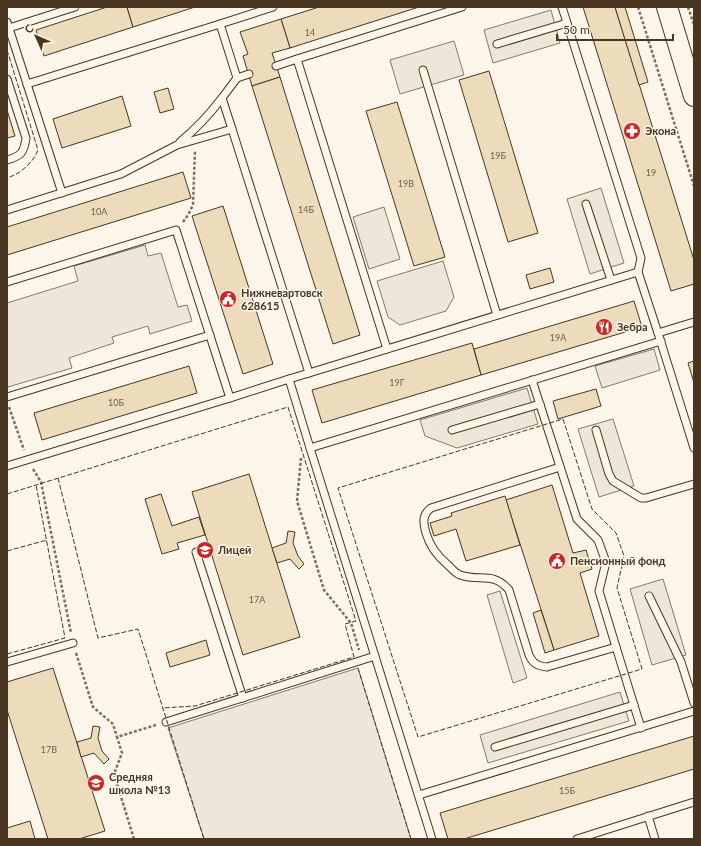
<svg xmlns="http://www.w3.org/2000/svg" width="701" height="846" viewBox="0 0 701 846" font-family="Lato,sans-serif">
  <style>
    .green { fill: #ede6d9; stroke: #887966 }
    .parking { fill: #ede7d9; stroke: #887966 }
    .building { fill: #ecdcbc; stroke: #4a3520 }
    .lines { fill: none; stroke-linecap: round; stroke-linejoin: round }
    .lane-casing { stroke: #4a3520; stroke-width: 9 }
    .secondary-casing { stroke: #4a3520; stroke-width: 22 }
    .path { stroke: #7f6f5c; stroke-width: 2.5; stroke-dasharray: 3 2; stroke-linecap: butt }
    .lane { stroke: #fbf6e9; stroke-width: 7 }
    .secondary { stroke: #fbf6e9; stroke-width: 20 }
    .fence { stroke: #4a3520; stroke-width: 1; stroke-dasharray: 5 2; stroke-linecap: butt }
    .labels { text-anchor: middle; stroke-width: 3; stroke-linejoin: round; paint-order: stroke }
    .number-label { font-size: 9px; fill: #725f47 }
    .poi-label { font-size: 11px; font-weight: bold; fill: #4a3520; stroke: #fbf6e9; text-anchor: start }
  </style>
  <rect width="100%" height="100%" fill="#fbf6e9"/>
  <!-- green -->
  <g class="green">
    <polygon points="145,245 148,256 161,253 178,307 187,305 192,321 150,334 148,326 112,337 114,343 69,358 72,368 8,387 7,383 7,303 78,281 74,266"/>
    <polygon points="443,261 454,297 446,311 400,325 388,317 377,281"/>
    <polygon points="358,668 411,839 204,839 168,728"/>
  </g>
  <!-- parking -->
  <g class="parking">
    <polygon points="551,10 560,43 493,63 484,30"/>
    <polygon points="454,41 464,75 400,94 390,60"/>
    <polygon points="601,188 624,263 590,274 567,199"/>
    <polygon points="384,207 400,259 369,269 353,217"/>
    <polygon points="654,349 660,370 602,388 595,366"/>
    <polygon points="527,388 538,424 457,448 425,436 420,420"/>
    <polygon points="613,419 634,486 599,497 578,429"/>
    <polygon points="663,579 686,655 652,665 630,589"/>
    <polygon points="500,591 527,678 513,683 487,595"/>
    <polygon points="620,692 629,721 488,763 480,735"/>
  </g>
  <!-- building -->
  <g class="building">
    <polygon points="107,7 127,7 133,27 44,56 36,30"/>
    <polygon points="127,7 195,7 133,27"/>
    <polygon points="319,7 419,7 290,48 281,19"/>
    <polygon points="583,7 615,7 694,260 694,284 671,291"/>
    <polygon points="615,7 625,7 648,82 639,85"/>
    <polygon points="281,19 290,48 272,53 280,77 252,86 243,56 248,54 240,32"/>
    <polygon points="489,71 538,233 508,242 459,80"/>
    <polygon points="280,77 360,335 333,344 252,86"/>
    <polygon points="168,88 174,109 160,113 154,92"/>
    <polygon points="122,96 131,126 62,148 53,119"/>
    <polygon points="397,102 445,257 414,266 366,111"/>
    <polygon points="7,110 15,136 7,138"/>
    <polygon points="183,172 191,198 7,255 7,227"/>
    <polygon points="223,206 273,364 243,374 192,216"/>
    <polygon points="550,268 554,282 530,289 526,275"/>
    <polygon points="634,301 642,327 481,375 474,349"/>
    <polygon points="472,343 481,375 322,423 312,390"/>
    <polygon points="694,361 694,383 688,363"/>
    <polygon points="189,366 197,393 42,440 34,413"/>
    <polygon points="596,389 601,406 558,419 553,401"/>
    <polygon points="249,474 300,637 243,655 192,492"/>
    <polygon points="552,485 573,553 586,550 592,569 580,573 599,636 554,650 506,500"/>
    <polygon points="161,494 172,526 199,517 205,535 177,543 179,549 162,554 145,499"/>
    <polygon points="505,496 520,545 466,561 456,529 434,536 430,523 452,516 451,513"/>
    <polygon points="288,531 295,532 293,543 298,556 304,564 299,569 290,559 277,563 272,548 286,543"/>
    <polygon points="541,610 554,650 545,653 533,613"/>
    <polygon points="206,640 210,655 170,667 166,653"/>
    <polygon points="53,668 105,831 79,839 48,839 7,710 7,682"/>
    <polygon points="93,726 100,727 98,738 102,751 109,759 104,764 94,753 81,757 77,742 91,738"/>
    <polygon points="694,736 694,769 464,839 448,839 440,813"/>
    <polygon points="30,821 35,839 7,839 7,828"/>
  </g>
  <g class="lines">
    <!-- lane casing -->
    <g class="lane-casing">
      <g id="lane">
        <polyline points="562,7 641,258 638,272 658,333"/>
        <polyline points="7,22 27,84 220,24 237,78 222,98 232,129"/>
        <polyline points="220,24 273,7"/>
        <polyline points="9,28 75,7"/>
        <polyline points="497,44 567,23"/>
        <polyline points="276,66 297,59"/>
        <polyline points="423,70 497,315"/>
        <polyline points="237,78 249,74"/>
        <path d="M7 79 26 138C24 153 21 156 7 160"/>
        <polyline points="27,84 62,193"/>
        <path d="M180 142C196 129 209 115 222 98"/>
        <polyline points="586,204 611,280"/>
        <polyline points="7,210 121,174 177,145 232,129 309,373 289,379"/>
        <polyline points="7,282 176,230 230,398 289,379 310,448"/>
        <polyline points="694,322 658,333 694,448"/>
        <polyline points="387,349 297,59 462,7"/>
        <polyline points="309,373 638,272"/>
        <polyline points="532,380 577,519 598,540 606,562 599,591 616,647"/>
        <polyline points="7,397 210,335"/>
        <polyline points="452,430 540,404"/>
        <polyline points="596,430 609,474 613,481 641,498 646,498 694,484"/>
        <polyline points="7,466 230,398"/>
        <path d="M560 467 431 508C422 515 423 522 426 533 430 547 437 556 448 565 452 569 455 573 460 575 480 582 493 571 509 590L529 655C533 664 538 666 547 667L616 647 641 728"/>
        <polyline points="196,552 243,698"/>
        <polyline points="649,596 681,662 694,703"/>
        <polyline points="7,662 73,643"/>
        <polyline points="166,722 375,656"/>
        <polyline points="495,747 634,705"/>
        <polyline points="419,795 694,711"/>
        <polyline points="648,816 655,839"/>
        <polyline points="432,839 310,448 661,341"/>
        <polyline points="577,839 694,802"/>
      </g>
    </g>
    <!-- secondary casing -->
    <g class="secondary-casing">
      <polyline id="secondary" points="667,7 694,96"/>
    </g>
    <!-- path -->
    <g class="path">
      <polyline points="638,7 694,186"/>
      <polyline points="688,7 694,25"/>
      <polyline points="183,222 188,215 193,205 195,150"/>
      <polyline points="9,407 24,450"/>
      <polyline points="301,458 297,501 324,590 351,623 359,650"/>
      <polyline points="33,469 41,482 71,633"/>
      <polyline points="76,653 93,707 113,724 117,737"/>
      <polyline points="134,839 114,774 122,753 117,737 156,725"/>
    </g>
    <!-- lane -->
    <use href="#lane" class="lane"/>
    <!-- secondary -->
    <use href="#secondary" class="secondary"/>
    <!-- fence -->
    <g class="fence">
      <polyline points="693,7 694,10"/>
      <path d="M7 50 38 150C33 163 20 174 7 178"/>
      <polygon points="563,419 592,509 616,533 624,556 617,588 642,669 418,737 338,488"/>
      <polyline points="58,478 98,638 138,629 204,839"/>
      <polyline points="7,494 288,407 356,621 345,624 354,657 195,706 162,708"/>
      <polyline points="7,551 47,540"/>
      <polyline points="7,654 65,638 36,485"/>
      <polyline points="358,668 411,839"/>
    </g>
  </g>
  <!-- icons -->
  <defs>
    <g id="pharmacy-disc" transform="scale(0.9)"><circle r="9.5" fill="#c62828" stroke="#fbf6e9"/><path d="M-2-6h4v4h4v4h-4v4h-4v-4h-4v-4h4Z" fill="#fff"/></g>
    <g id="civic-disc" transform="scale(0.9)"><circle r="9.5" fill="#c62828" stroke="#fbf6e9"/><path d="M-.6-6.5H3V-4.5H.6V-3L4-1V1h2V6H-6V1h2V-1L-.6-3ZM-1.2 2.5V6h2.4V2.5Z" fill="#fff"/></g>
    <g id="restaurant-disc" transform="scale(0.9)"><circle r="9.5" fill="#c62828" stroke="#fbf6e9"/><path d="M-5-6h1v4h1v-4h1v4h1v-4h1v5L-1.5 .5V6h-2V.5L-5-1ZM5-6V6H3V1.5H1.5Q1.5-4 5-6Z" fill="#fff"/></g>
    <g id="school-disc" transform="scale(0.9)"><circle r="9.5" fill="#c62828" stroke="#fbf6e9"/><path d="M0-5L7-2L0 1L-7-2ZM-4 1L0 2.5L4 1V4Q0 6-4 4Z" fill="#fff"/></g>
  </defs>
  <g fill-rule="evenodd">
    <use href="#pharmacy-disc" x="632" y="131"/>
    <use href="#civic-disc" x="228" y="299"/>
    <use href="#restaurant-disc" x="604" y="327"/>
    <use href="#school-disc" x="205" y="550"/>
    <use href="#civic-disc" x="557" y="561"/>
    <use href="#school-disc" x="96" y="783"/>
  </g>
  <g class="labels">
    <!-- number labels -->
    <g class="number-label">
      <text x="310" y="36">14</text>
      <text x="498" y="159">19Б</text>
      <text x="651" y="176">19</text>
      <text x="406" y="187">19В</text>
      <text x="306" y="213">14Б</text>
      <text x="99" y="215">10А</text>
      <text x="558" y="341">19А</text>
      <text x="397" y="386">19Г</text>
      <text x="116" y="406">10Б</text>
      <text x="257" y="603">17А</text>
      <text x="49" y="753">17В</text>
      <text x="567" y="794">15Б</text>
    </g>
    <!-- poi labels -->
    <g class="poi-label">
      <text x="645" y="135">Экона</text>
      <text x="241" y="297">Нижневартовск<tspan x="241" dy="13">628615</tspan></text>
      <text x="617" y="331">Зебра</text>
      <text x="218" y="554">Лицей</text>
      <text x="570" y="565">Пенсионный фонд</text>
      <text x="109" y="781">Средняя<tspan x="109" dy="13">школа №13</tspan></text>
    </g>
  </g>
  <!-- border -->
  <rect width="701" height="846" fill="none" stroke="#4a3520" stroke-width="16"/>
  <!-- north arrow -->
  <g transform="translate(36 36) rotate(315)" stroke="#fbf6e9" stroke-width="3" paint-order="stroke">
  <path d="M0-3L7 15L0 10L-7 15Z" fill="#4a3520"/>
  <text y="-6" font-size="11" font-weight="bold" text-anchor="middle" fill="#4a3520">С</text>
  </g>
  <!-- scale -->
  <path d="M557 34v6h116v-6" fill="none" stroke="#4a3520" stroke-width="2"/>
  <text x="563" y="34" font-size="12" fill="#4a3520" stroke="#fbf6e9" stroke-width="3" paint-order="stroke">50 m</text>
</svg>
